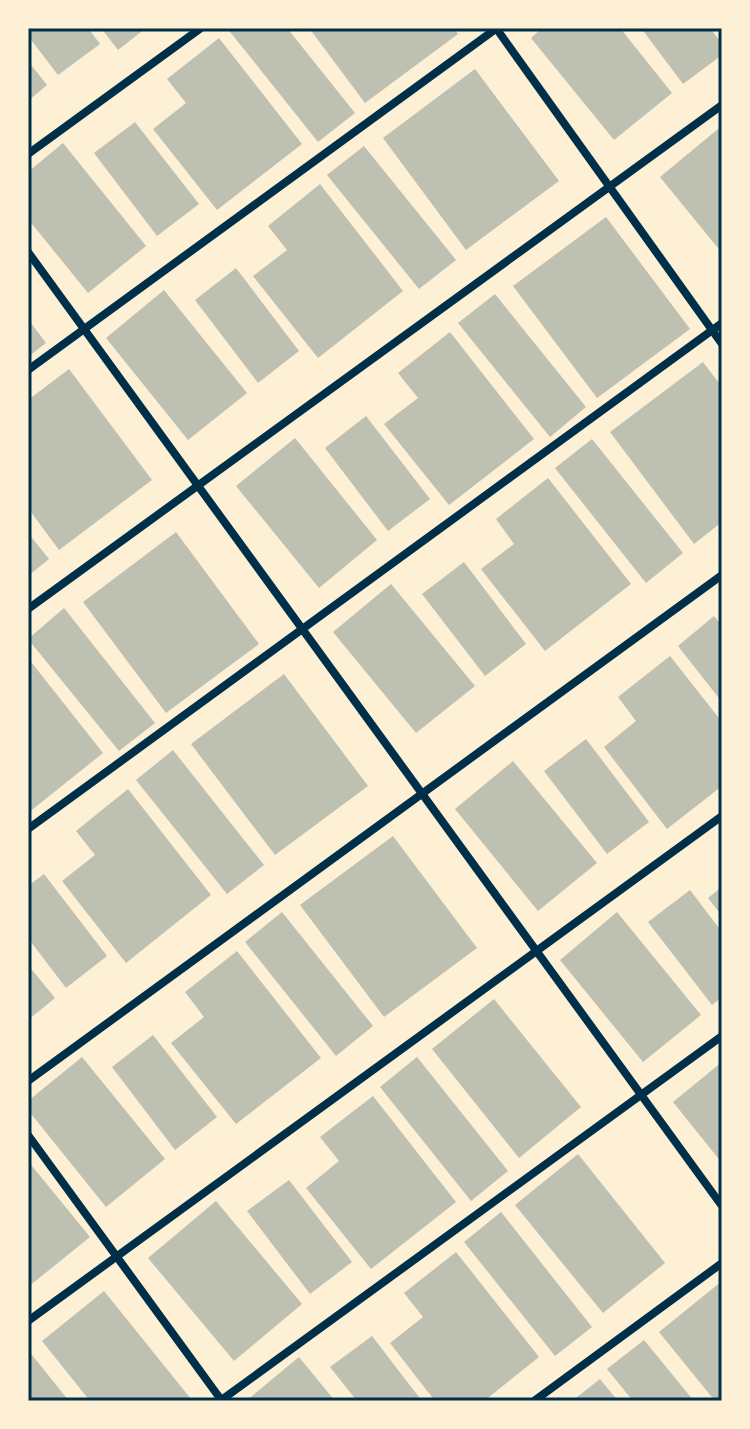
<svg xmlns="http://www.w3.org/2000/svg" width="750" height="1429" viewBox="0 0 750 1429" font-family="'Titillium Web',sans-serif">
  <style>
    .building { fill: #bec0b2 }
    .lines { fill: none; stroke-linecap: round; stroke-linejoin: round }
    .minor { stroke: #003049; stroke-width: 8 }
    .neatline { fill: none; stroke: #003049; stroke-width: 3 }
  </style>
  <rect width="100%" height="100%" fill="#fdf0d5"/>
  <!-- building -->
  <g class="building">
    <polygon points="28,28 88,28 100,44 58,75 28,36"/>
    <polygon points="101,28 146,28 118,50"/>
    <polygon points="227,28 287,28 355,113 318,142"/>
    <polygon points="309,28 454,28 458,34 365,103"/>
    <polygon points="542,28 620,28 672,93 614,140 531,38"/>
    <polygon points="641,28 710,28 722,44 722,55 683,84"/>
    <polygon points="219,38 302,144 217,210 153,129 186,103 167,79"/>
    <polygon points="28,61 47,85 28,101"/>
    <polygon points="475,69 559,181 466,250 383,138"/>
    <polygon points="135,122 199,204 157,236 94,153"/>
    <polygon points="718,129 722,133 722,253 660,177"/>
    <polygon points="63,143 146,246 88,293 28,219 28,172"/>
    <polygon points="364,146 456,260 419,289 327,175"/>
    <polygon points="320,184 403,291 318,358 253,276 287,250 268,226"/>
    <polygon points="606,217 690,329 597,398 513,286"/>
    <polygon points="236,268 299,351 258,383 195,300"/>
    <polygon points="164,290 247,393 188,440 106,338"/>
    <polygon points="495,294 586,407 550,437 458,323"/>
    <polygon points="28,319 46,343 28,357"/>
    <polygon points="450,332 534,439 449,505 384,424 418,398 398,373"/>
    <polygon points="703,362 722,387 722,522 694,544 610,432"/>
    <polygon points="69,369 152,480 59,550 28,508 28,400"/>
    <polygon points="366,416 430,499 388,531 325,448"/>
    <polygon points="295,438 377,540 319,588 236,486"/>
    <polygon points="592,439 683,553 646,583 555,468"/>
    <polygon points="548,478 631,584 545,651 481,569 514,544 496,519"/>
    <polygon points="176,532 259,644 166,713 83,602"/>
    <polygon points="28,533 49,559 28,576"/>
    <polygon points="464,562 526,644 485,676 422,594"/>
    <polygon points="391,584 475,686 416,733 333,632"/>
    <polygon points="64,608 155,723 119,751 28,639"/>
    <polygon points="714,616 722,626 722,702 678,646"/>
    <polygon points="670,656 722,722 722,786 667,829 604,747 636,721 618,697"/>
    <polygon points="28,658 103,753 28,813"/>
    <polygon points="284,674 368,786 275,855 191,744"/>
    <polygon points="586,739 649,822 607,854 544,771"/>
    <polygon points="173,750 264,865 227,894 136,780"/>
    <polygon points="513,761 597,863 538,911 455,809"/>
    <polygon points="128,789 211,895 126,963 62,881 95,855 76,831"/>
    <polygon points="393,836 477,948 384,1017 300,905"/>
    <polygon points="44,874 107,956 66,988 28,938 28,886"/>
    <polygon points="722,887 722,916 708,898"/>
    <polygon points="690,890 722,932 722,997 712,1005 648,922"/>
    <polygon points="282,912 373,1026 336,1056 245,942"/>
    <polygon points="617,912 701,1015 643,1062 560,960"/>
    <polygon points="237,951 321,1058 236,1124 171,1043 204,1017 185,992"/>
    <polygon points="28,965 55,998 28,1020"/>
    <polygon points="494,999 581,1107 519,1158 432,1049"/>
    <polygon points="153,1035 217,1117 175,1150 112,1067"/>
    <polygon points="82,1057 165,1159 106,1207 28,1110 28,1101"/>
    <polygon points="417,1057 508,1171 471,1201 380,1087"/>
    <polygon points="722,1062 722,1163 673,1102"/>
    <polygon points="373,1096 456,1202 371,1269 306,1188 339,1161 320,1137"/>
    <polygon points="578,1154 665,1263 603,1313 515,1205"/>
    <polygon points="28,1161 90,1237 28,1287"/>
    <polygon points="289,1180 352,1262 310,1294 247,1211"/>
    <polygon points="216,1201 302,1304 234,1361 148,1258"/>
    <polygon points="501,1212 592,1327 555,1356 464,1242"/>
    <polygon points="456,1252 539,1357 484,1401 435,1401 390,1343 423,1317 404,1293"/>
    <polygon points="722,1281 722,1401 715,1401 659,1332"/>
    <polygon points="104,1291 191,1399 189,1401 90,1401 42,1341"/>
    <polygon points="372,1336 422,1401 357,1401 330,1367"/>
    <polygon points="644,1340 694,1401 633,1401 607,1369"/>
    <polygon points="28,1350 69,1401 28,1401"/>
    <polygon points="299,1357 335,1401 246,1401"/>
    <polygon points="600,1379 618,1401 572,1401"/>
  </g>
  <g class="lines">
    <!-- minor -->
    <g class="minor">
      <polyline points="496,28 722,344"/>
      <polyline points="28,154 201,28"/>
      <polyline points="28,252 722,1206"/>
      <polyline points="28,370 497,28"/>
      <polyline points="28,609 722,105"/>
      <polyline points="28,829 722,323"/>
      <polyline points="28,1081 722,575"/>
      <polyline points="28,1135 222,1401"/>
      <polyline points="28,1321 722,816"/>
      <polyline points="220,1401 722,1036"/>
      <polyline points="534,1401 722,1263"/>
    </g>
  </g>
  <!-- border -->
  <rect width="750" height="1429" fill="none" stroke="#fdf0d5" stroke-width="60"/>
  <rect x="30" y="30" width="690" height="1369" class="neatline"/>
</svg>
